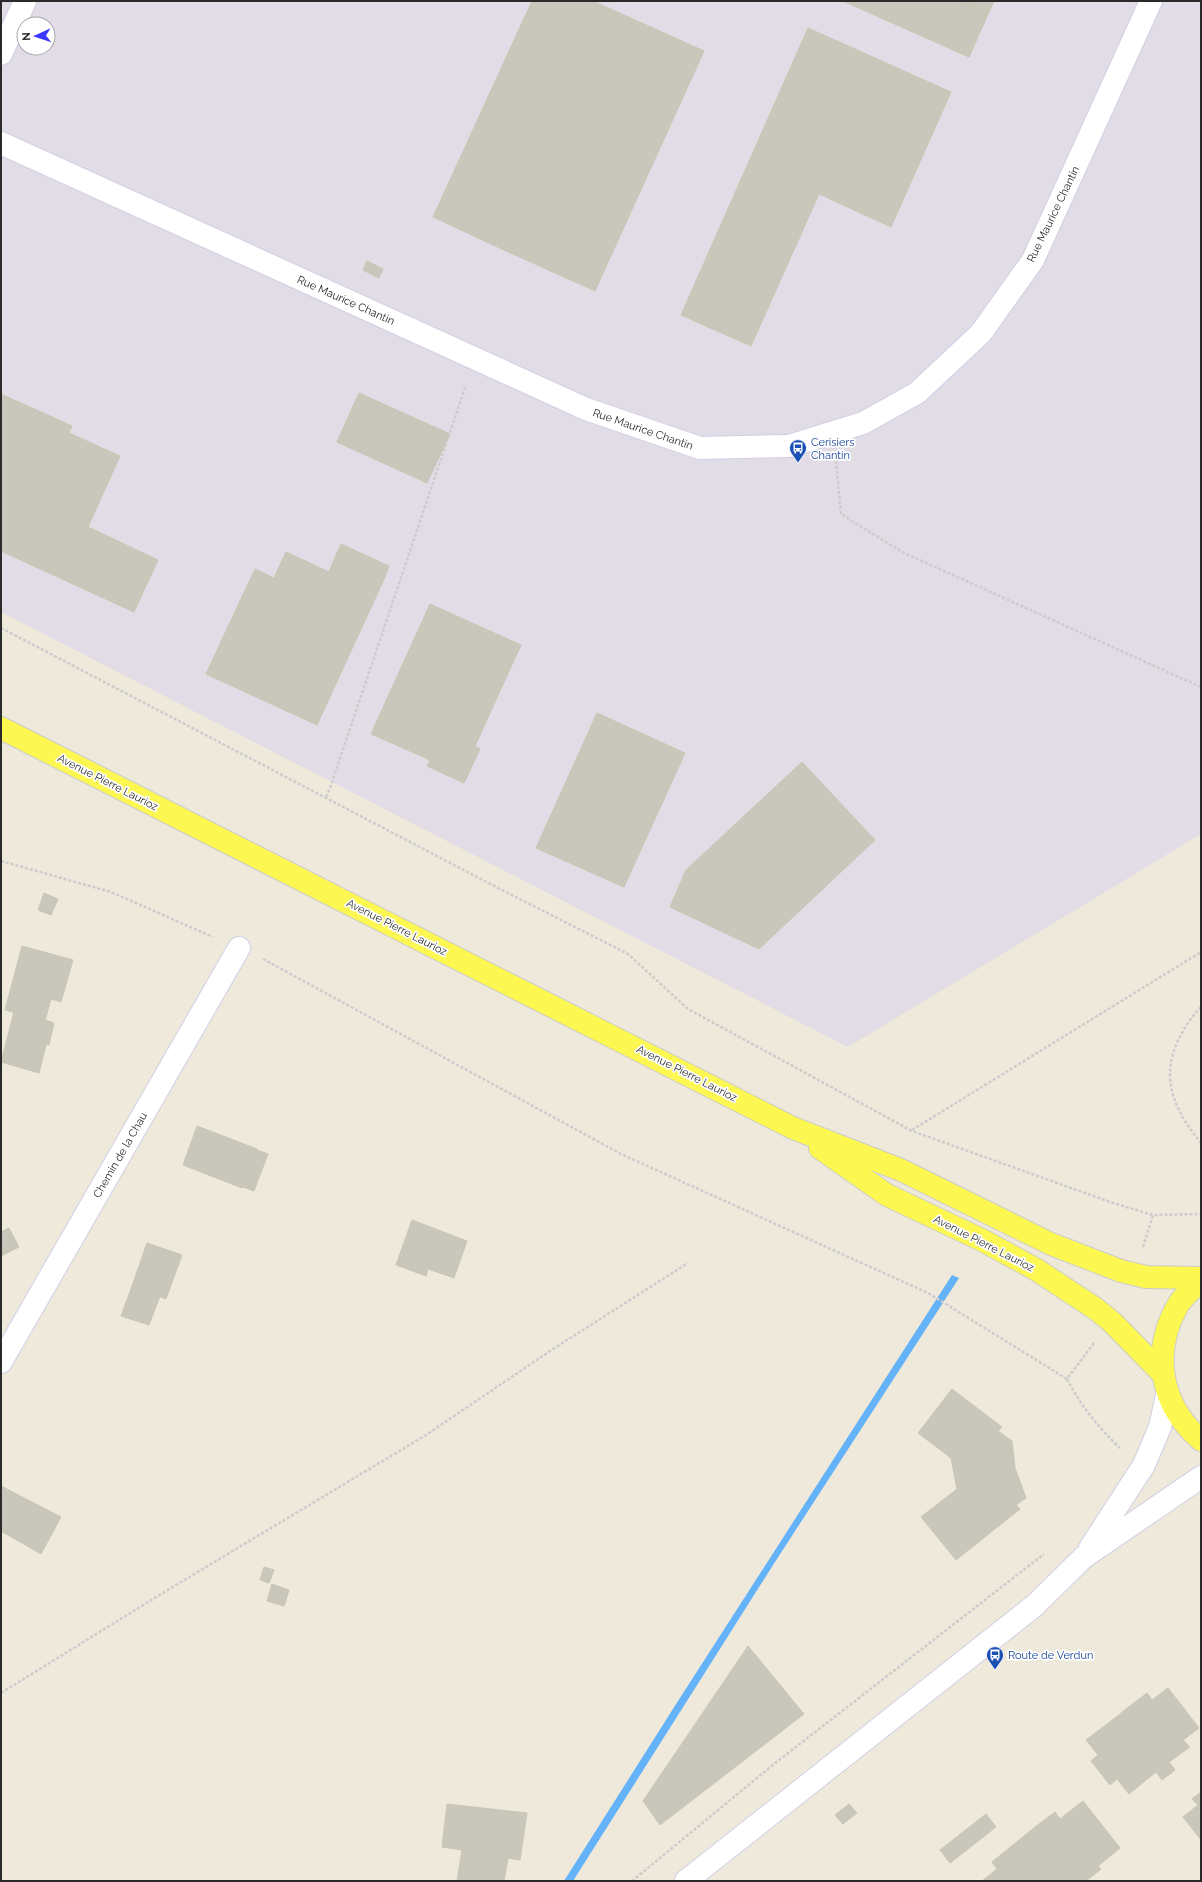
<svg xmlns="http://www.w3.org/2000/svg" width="1202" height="1882" viewBox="0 0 1202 1882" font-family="Raleway,sans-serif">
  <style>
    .industrial { fill: #e1dce5; fill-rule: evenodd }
    .water { fill: #64b3f9 }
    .building { fill: #c9c6bb; stroke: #c9c6b4 }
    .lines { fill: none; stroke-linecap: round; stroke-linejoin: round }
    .street-casing { stroke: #d0d0e5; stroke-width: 24 }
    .secondary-casing { stroke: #d0d0e5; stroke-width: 24 }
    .primary-casing { stroke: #ccc; stroke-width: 24 }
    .path { stroke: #ccc; stroke-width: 2.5; stroke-dasharray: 3 2; stroke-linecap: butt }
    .street { stroke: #fff; stroke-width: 22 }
    .secondary { stroke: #fff; stroke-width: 22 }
    .primary { stroke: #fdf851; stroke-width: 22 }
    .labels { text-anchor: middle; stroke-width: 3.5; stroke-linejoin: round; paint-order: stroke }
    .street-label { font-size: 11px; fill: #2a2a2a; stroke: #fff }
    .transit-label { font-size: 11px; fill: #164399; stroke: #fff; text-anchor: start }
  </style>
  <rect width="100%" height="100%" fill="#eee9db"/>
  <!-- industrial -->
  <path class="industrial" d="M1 1H1201V834L848 1047 1 612ZM24 24H48V48H24Z"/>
  <!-- water -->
  <polygon class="water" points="952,1275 959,1278 775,1562 573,1881 564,1881 678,1701"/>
  <!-- building -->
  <g class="building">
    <polygon points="532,1 593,1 704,51 599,282 508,241 504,250 433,217"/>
    <polygon points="843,1 960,1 988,14 969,57"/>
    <polygon points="960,1 994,1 988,14"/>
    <polygon points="808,28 951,92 891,227 819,194 751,346 681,315"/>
    <polygon points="508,241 599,282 595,291 504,250"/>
    <polygon points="367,261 383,269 379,278 363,270"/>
    <polygon points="359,393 450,434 427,483 337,442"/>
    <polygon points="1,394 72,426 69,433 120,456 88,527 158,560 134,612 1,551"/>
    <polygon points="341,544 389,566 385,577 336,555"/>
    <polygon points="286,552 329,572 336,555 385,577 317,725 206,674 255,569 274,578"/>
    <polygon points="430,604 521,645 475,746 480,749 464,783 427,766 430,760 371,734"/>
    <polygon points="597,713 685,753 624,887 536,848"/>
    <polygon points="802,762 875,840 759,949 670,907 686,870"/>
    <polygon points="44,893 58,899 51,915 38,910"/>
    <polygon points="22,946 73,960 61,1002 45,997 39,1019 5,1010"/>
    <polygon points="45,997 51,999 45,1021 39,1019"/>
    <polygon points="14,1012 48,1021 42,1043 46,1045 39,1073 1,1062"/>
    <polygon points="48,1021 54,1023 49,1045 42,1043"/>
    <polygon points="197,1126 257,1149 242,1188 183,1165"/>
    <polygon points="257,1150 268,1154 254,1191 243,1187"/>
    <polygon points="412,1220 467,1241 454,1278 428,1269 426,1276 396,1265"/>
    <polygon points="9,1228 19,1247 1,1256 1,1232"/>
    <polygon points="147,1243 182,1255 166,1299 132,1286"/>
    <polygon points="132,1286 160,1296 149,1325 121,1316"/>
    <polygon points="952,1389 1002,1427 998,1431 1012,1441 1015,1468 1026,1498 1016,1505 1020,1509 956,1560 921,1517 957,1489 951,1458 918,1433"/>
    <polygon points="1,1486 61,1517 41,1554 1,1531"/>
    <polygon points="264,1567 274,1570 269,1583 260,1580"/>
    <polygon points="272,1584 289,1590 284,1606 267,1601"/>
    <polygon points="748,1646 804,1714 660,1825 643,1801"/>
    <polygon points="1168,1688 1199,1728 1183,1740 1190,1747 1169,1762 1175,1770 1162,1780 1156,1772 1129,1794 1117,1779 1110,1785 1091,1761 1098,1755 1086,1740 1115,1718 1118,1722 1129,1713 1126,1709 1147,1693 1152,1700"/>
    <polygon points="1126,1709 1129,1713 1118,1722 1115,1718"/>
    <polygon points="1201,1792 1201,1840 1183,1817 1198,1805 1192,1799"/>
    <polygon points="1083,1801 1120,1848 1098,1866 1101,1869 1086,1881 982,1881 997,1869 992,1862 1024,1836 1027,1840 1038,1831 1035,1827 1055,1812 1060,1819"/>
    <polygon points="447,1804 527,1813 520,1860 508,1858 504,1881 457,1881 462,1850 442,1847"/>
    <polygon points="849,1804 857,1813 843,1824 835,1815"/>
    <polygon points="986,1814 996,1827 950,1863 940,1850"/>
    <polygon points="1035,1827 1038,1831 1027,1840 1024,1836"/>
  </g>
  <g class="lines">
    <!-- street casing -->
    <g class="street-casing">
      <g id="street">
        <polyline points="1,54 25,1"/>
        <polyline points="1,143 586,409 700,448 789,446 863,423 917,393 981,333 1033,260 1151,1"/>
        <polyline points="1,1362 239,948"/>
      </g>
    </g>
    <!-- secondary casing -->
    <g class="secondary-casing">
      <g id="secondary">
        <polyline points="1090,1548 1144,1465 1160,1427 1167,1395"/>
        <polyline points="686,1881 1034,1606 1084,1557 1201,1477"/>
      </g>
    </g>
    <!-- primary casing -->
    <g class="primary-casing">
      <g id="primary">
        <polyline points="1,728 793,1128 901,1170 1051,1244 1121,1271 1146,1277 1201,1278"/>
        <polyline points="820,1148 887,1195 982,1240 1037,1270 1096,1309 1112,1322 1163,1374"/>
        <path d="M1201 1280C1194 1288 1183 1296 1178 1305 1151 1352 1160 1405 1201 1440"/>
      </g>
    </g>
    <!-- path -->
    <g class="path">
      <polyline points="836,461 841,514 902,552 1201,687"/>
      <polyline points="1,628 500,889 628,954 688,1009 912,1131 1113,1203 1153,1215"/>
      <polyline points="326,797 330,788 466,385"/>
      <polyline points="1,861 111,892 213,937"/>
      <polyline points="263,959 621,1154 928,1293 1067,1379"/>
      <path d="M1201 1007C1193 1015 1186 1025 1181 1035 1158 1076 1174 1110 1201 1143"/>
      <polyline points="912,1130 1201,952"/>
      <polyline points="1143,1247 1153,1215 1201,1214"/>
      <path d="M1094 1343 1067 1379C1081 1406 1098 1427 1120 1448"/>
      <polyline points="1,1693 161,1594 426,1435 550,1351 688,1263"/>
      <polyline points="632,1881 774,1764 1044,1554"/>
    </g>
    <!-- street -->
    <use href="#street" class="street"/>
    <!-- secondary -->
    <use href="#secondary" class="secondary"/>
    <!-- primary -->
    <use href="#primary" class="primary"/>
  </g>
  <!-- icons -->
  <defs>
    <g id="bus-pin" transform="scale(0.9)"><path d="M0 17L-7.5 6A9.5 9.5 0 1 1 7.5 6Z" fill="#1a4fb4" stroke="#fff"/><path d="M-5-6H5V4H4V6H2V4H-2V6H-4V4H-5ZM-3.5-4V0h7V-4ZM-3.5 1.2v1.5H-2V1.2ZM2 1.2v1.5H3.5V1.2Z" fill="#fff"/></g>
  </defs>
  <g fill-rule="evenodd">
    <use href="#bus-pin" x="798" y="448"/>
    <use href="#bus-pin" x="995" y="1655"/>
  </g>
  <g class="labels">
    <!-- street labels -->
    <g class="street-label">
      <text transform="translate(1053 214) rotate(-64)" y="4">Rue Maurice Chantin</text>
      <text transform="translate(346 300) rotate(24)" y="4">Rue Maurice Chantin</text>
      <text transform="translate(643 429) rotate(19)" y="4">Rue Maurice Chantin</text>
      <text transform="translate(108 782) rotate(27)" y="4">Avenue Pierre Laurioz</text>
      <text transform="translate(397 927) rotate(27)" y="4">Avenue Pierre Laurioz</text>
      <text transform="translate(687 1073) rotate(27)" y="4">Avenue Pierre Laurioz</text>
      <text transform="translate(120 1155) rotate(-60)" y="4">Chemin de la Chau</text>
      <text transform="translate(984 1243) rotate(27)" y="4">Avenue Pierre Laurioz</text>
    </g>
    <!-- transit labels -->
    <g class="transit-label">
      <text x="811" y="446">Cerisiers<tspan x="811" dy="13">Chantin</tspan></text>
      <text x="1008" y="1659">Route de Verdun</text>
    </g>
  </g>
  <!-- border -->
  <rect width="1202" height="1882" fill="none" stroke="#2a2a2a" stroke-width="4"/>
  <!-- north arrow -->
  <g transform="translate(36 36) rotate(267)"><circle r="19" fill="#ffffff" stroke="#aaaaaa"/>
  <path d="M0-3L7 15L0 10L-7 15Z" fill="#3a37ff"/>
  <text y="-6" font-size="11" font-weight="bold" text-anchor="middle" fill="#2a2a2a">N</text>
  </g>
</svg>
